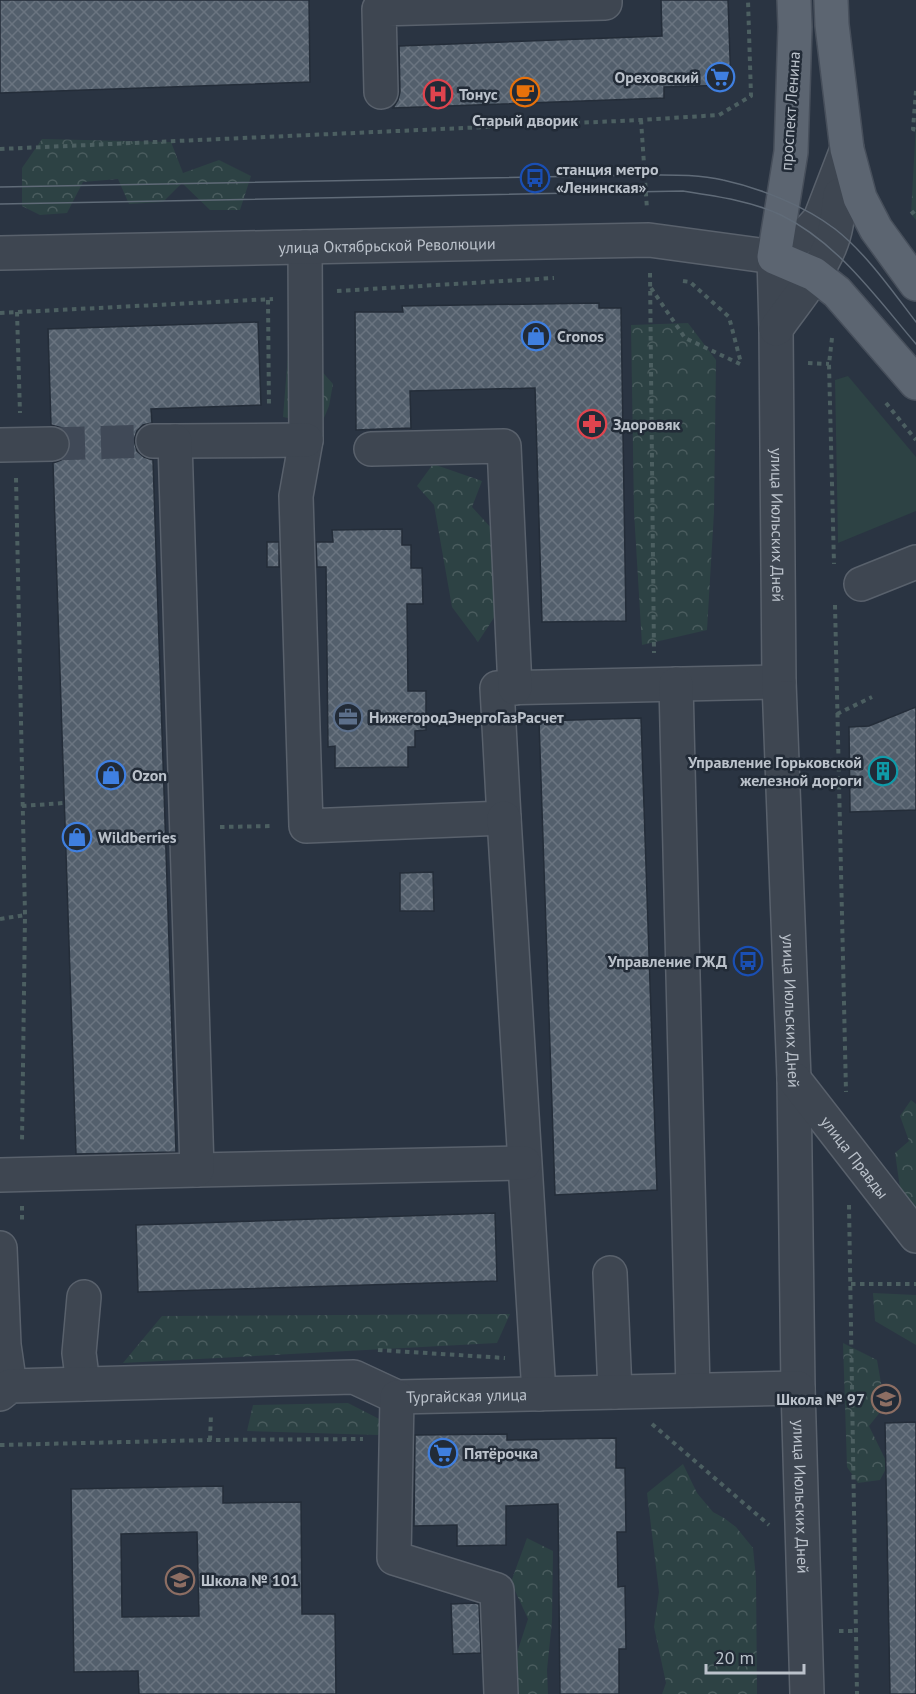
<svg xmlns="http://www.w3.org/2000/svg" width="916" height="1694" viewBox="0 0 916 1694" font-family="'PT Sans',sans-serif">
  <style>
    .grass { fill: #2d4244 }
    .forest { fill: url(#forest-crowns) }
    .building { fill: url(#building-cross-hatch); stroke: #242d39; stroke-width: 1.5; fill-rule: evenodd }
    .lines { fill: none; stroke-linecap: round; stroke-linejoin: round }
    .minor-tunnel { stroke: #404957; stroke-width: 33; stroke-dasharray: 33 16; stroke-linecap: butt }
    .minor-casing { stroke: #59616c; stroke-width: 36 }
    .major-casing { stroke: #474f5b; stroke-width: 36 }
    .path { stroke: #4c5f61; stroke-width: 4; stroke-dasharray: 4.5 4.5; stroke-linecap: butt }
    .minor { stroke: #3e4651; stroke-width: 33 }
    .major { stroke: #5c6571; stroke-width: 33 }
    .tram { stroke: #606b78; stroke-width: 1.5 }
    .labels { text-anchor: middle; stroke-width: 5; stroke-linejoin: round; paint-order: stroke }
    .poi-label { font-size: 16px; font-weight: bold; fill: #bbc2cb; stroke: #222b37; text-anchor: start }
    .street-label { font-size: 16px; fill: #bbc2cb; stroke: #222b37 }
  </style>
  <defs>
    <pattern id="forest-crowns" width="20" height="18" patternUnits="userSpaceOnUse" patternTransform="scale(1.5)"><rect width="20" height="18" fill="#2d4244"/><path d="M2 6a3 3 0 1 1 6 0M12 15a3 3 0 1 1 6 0" fill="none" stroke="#4a5c5e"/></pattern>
    <pattern id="building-cross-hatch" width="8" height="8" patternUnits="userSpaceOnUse" patternTransform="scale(1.5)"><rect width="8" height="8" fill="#535f6c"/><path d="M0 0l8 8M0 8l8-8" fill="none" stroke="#6a7480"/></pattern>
  </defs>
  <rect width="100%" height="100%" fill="#2a3442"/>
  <!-- grass -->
  <polygon class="grass" points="848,376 916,457 916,511 838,543 835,380"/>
  <!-- forest -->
  <g class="forest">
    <polygon points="916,123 916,220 911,214"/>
    <polygon points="42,139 171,142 183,173 219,160 251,176 240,210 210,210 182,183 163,202 129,204 118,179 83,182 67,213 40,215 22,206 22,168"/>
    <polygon points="688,323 716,360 714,512 707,630 642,645 634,512 631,325"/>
    <polygon points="317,340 318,367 333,384 329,406 321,425 283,417 289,342"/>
    <polygon points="433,464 482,481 472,507 493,530 499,610 478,642 452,607 434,505 417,486"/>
    <polygon points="911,1100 916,1104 916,1226 903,1209 895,1153 909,1141 900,1116"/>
    <polygon points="873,1293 916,1295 916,1345 875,1321"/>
    <polygon points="510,1314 497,1343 123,1363 162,1316"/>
    <polygon points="843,1343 877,1360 885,1406 869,1426 888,1465 880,1480 858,1483 847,1467"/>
    <polygon points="348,1403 387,1423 378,1435 247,1431 253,1405"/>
    <polygon points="683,1464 697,1493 713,1512 724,1518 736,1527 753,1548 756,1578 757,1694 662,1694 666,1683 654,1627 659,1592 647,1493"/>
    <polygon points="527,1538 553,1551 552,1621 547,1670 548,1694 518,1694 512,1668 528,1619 511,1582"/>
  </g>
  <!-- building -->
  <g class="building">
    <polygon points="0,0 309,0 310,82 0,93"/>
    <polygon points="661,0 728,0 731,85 664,87 664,98 393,108 398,100 400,92 399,46 662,36"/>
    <polygon points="599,303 599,308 621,308 626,621 542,622 535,388 410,391 411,428 356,430 355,312 403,312 402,306"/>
    <polygon points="258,322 261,405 151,409 152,423 143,425 137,431 134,440 137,451 144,457 153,460 176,1152 76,1154 53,463 61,460 68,454 71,443 68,435 62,428 51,425 48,329"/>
    <polygon points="402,529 402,545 411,545 411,568 422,568 423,604 407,604 408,691 426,691 426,730 415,731 415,747 408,747 408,767 335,768 335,746 328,747 326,567 317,567 316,542 333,542 332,530"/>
    <rect x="267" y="542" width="12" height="25"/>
    <polygon points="916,707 916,810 850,812 849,727 869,726"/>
    <polygon points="641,718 657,1190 555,1195 539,721"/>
    <polygon points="433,872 434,911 400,911 400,873"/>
    <polygon points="495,1213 497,1281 138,1292 136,1225"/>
    <polygon points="916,1422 916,1694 890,1694 885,1423"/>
    <polygon points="507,1434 507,1440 616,1438 616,1468 625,1468 626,1532 617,1532 618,1587 625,1586 626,1649 619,1649 619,1694 560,1694 558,1504 506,1506 506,1545 457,1546 457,1525 414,1526 415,1435"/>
    <path d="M223 1486V1503L301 1502 302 1614H335L336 1694H139L138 1671 74 1672 71 1489ZM197 1532 199 1616 122 1617 121 1534Z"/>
    <polygon points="475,1603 479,1604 481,1653 453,1654 451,1604"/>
  </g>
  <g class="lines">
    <!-- minor-tunnel -->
    <polyline class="minor-tunnel" points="52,444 153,441"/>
    <!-- minor casing -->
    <g class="minor-casing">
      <g id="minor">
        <polyline points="381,92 379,9 605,3 605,0"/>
        <polyline points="305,247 306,440 296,496 306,826 504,818 497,688 779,682"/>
        <path id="s1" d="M0 253 649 240 774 257 809 231 820 219 847 149"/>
        <path id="s2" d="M774 257 776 329 779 682 794 1079 798 1388 807 1694"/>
        <path d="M776 329C794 303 818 276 830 246 837 230 838 212 840 195"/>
        <polyline points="175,441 306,440"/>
        <polyline points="0,445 52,444"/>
        <polyline points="371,449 504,446 515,688"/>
        <polyline points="861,584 916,562"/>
        <polyline points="676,684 693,1390"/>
        <polyline points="504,818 539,1394"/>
        <path id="s3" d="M794 1079 916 1236"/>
        <polyline points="197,1170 524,1163"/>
        <polyline points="0,1175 197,1170 175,441 153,441"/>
        <polyline points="0,1248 4,1345 10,1386"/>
        <polyline points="610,1273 615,1392"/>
        <polyline points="83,1384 79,1353 84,1297"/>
        <path id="s4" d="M0 1394 10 1386 354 1377 397 1397 798 1388"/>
        <polyline points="397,1397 394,1558 497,1590 501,1694"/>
      </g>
    </g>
    <!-- major casing -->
    <g class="major-casing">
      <g id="major">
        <polyline points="794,0 795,27 791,152 774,257 814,274 837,292 916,383"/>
        <polyline points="831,0 832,25 847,149 860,198 876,229 916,284"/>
      </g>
    </g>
    <!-- path -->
    <g class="path">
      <polyline points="916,91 913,129 916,130"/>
      <polyline points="641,120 647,209"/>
      <polyline points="0,149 641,120 719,115 751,96 748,0"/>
      <polyline points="911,214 916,210"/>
      <polyline points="650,273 654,653"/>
      <polyline points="683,281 690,282 729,317 741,363"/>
      <polyline points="651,288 685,338 740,364"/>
      <polyline points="337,291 554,278"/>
      <polyline points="268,300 269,408"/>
      <polyline points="17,312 20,413"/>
      <polyline points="0,313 273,299"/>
      <polyline points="832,338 829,364 834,564"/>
      <polyline points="808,363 829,364"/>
      <polyline points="886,403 916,440"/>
      <polyline points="16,478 25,915 22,1142"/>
      <polyline points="835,605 846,1092"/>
      <polyline points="837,714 872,697"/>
      <polyline points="22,806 64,803"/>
      <polyline points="220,827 272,826"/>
      <polyline points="0,919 25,915"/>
      <polyline points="849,1205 857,1694"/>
      <polyline points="22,1206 22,1223"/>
      <polyline points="851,1284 916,1284"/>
      <polyline points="378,1350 505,1358"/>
      <polyline points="652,1424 769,1525"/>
      <polyline points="210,1440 211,1414"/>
      <polyline points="0,1445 210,1440 363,1439"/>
      <polyline points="839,1631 856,1631"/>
    </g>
    <!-- minor -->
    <use href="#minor" class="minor"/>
    <!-- major -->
    <use href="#major" class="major"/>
    <!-- tram -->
    <g class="tram">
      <path d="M0 187 645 175C670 175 698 174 723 180 760 188 805 206 835 229 866 253 893 292 916 322"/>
      <path d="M0 204 683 191C716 196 751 201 781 215 838 243 876 297 916 344"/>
    </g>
  </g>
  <!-- icons -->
  <defs>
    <g id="supermarket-ring" transform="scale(1.5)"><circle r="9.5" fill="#222b37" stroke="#3f7fe0" stroke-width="1.5"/><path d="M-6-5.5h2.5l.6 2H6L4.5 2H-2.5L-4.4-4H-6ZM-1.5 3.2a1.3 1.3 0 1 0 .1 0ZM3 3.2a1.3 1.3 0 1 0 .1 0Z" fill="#3f7fe0"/></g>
    <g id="cafe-ring" transform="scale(1.5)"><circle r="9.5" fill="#222b37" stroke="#e8710a" stroke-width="1.5"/><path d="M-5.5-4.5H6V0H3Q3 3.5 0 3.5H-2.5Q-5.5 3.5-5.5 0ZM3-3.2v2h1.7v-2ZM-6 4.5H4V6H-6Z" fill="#e8710a"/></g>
    <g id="hospital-ring" transform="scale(1.5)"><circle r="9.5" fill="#222b37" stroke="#e0444e" stroke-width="1.5"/><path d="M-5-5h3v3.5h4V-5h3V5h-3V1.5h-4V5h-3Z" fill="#e0444e"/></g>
    <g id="bus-ring" transform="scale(1.5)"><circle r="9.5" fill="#222b37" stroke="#1a4fb4" stroke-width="1.5"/><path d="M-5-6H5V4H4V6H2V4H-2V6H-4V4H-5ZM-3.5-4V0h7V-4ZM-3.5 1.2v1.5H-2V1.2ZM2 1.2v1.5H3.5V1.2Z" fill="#1a4fb4"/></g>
    <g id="shop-ring" transform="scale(1.5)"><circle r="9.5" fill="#222b37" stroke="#3f7fe0" stroke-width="1.5"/><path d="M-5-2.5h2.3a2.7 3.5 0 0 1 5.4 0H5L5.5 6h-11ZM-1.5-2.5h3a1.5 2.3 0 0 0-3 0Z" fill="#3f7fe0"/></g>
    <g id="pharmacy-ring" transform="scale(1.5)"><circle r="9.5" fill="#222b37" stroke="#e0444e" stroke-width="1.5"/><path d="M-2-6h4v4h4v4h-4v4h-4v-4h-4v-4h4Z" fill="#e0444e"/></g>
    <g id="office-ring" transform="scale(1.5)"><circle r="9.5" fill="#222b37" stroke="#5c6f8a" stroke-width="1.5"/><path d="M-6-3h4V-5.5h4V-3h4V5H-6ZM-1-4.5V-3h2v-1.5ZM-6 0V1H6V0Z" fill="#5c6f8a"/></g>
    <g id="building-ring" transform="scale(1.5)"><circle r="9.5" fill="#222b37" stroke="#0f9aa8" stroke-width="1.5"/><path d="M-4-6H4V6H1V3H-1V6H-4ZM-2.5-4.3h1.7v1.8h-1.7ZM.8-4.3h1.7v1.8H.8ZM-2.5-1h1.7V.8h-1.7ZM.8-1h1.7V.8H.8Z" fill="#0f9aa8"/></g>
    <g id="school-ring" transform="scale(1.5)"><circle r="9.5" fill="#222b37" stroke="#8d6e63" stroke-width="1.5"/><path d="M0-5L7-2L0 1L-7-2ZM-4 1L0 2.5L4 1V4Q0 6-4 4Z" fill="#8d6e63"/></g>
  </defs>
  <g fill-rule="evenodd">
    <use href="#supermarket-ring" x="720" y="77"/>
    <use href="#cafe-ring" x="525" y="92"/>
    <use href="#hospital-ring" x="438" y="94"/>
    <use href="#bus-ring" x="535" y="178"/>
    <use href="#shop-ring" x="536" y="336"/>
    <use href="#pharmacy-ring" x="592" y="424"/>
    <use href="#office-ring" x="348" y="717"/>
    <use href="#building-ring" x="883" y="771"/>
    <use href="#shop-ring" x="111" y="775"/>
    <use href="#shop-ring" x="77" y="837"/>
    <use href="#bus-ring" x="748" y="961"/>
    <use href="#school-ring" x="886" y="1399"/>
    <use href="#supermarket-ring" x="443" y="1453"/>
    <use href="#school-ring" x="180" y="1580"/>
  </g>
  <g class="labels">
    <!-- poi labels -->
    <g class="poi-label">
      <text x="699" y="83" text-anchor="end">Ореховский</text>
      <text x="459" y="100">Тонус</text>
      <text x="525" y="126" text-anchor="middle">Старый дворик</text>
      <text x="556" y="175">станция метро<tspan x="556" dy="18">«Ленинская»</tspan></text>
      <text x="557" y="342">Cronos</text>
      <text x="613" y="430">Здоровяк</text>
      <text x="369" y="723">НижегородЭнергоГазРасчет</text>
      <text x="862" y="768" text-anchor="end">Управление Горьковской<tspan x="862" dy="18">железной дороги</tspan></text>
      <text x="132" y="781">Ozon</text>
      <text x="98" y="843">Wildberries</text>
      <text x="727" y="967" text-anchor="end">Управление ГЖД</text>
      <text x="865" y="1405" text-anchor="end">Школа № 97</text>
      <text x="464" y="1459">Пятёрочка</text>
      <text x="201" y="1586">Школа № 101</text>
    </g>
    <!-- street labels -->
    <g class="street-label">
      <text transform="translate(790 111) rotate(-86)" y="6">проспект Ленина</text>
      <text dy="6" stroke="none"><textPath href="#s1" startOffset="387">улица Октябрьской Революции</textPath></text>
      <text dy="6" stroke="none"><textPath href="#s2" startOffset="268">улица Июльских Дней</textPath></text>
      <text dy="6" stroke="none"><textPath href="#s2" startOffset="754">улица Июльских Дней</textPath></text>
      <text dy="6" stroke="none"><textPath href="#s3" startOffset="99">улица Правды</textPath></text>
      <text dy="6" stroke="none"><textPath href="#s4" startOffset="474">Тургайская улица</textPath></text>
      <text dy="6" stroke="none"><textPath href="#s2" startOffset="1240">улица Июльских Дней</textPath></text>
    </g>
  </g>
  <!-- scale -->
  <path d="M706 1664v9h98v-9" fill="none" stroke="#bbc2cb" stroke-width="3"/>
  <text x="715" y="1664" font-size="18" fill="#bbc2cb" stroke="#222b37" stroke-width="4.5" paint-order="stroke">20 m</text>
</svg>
